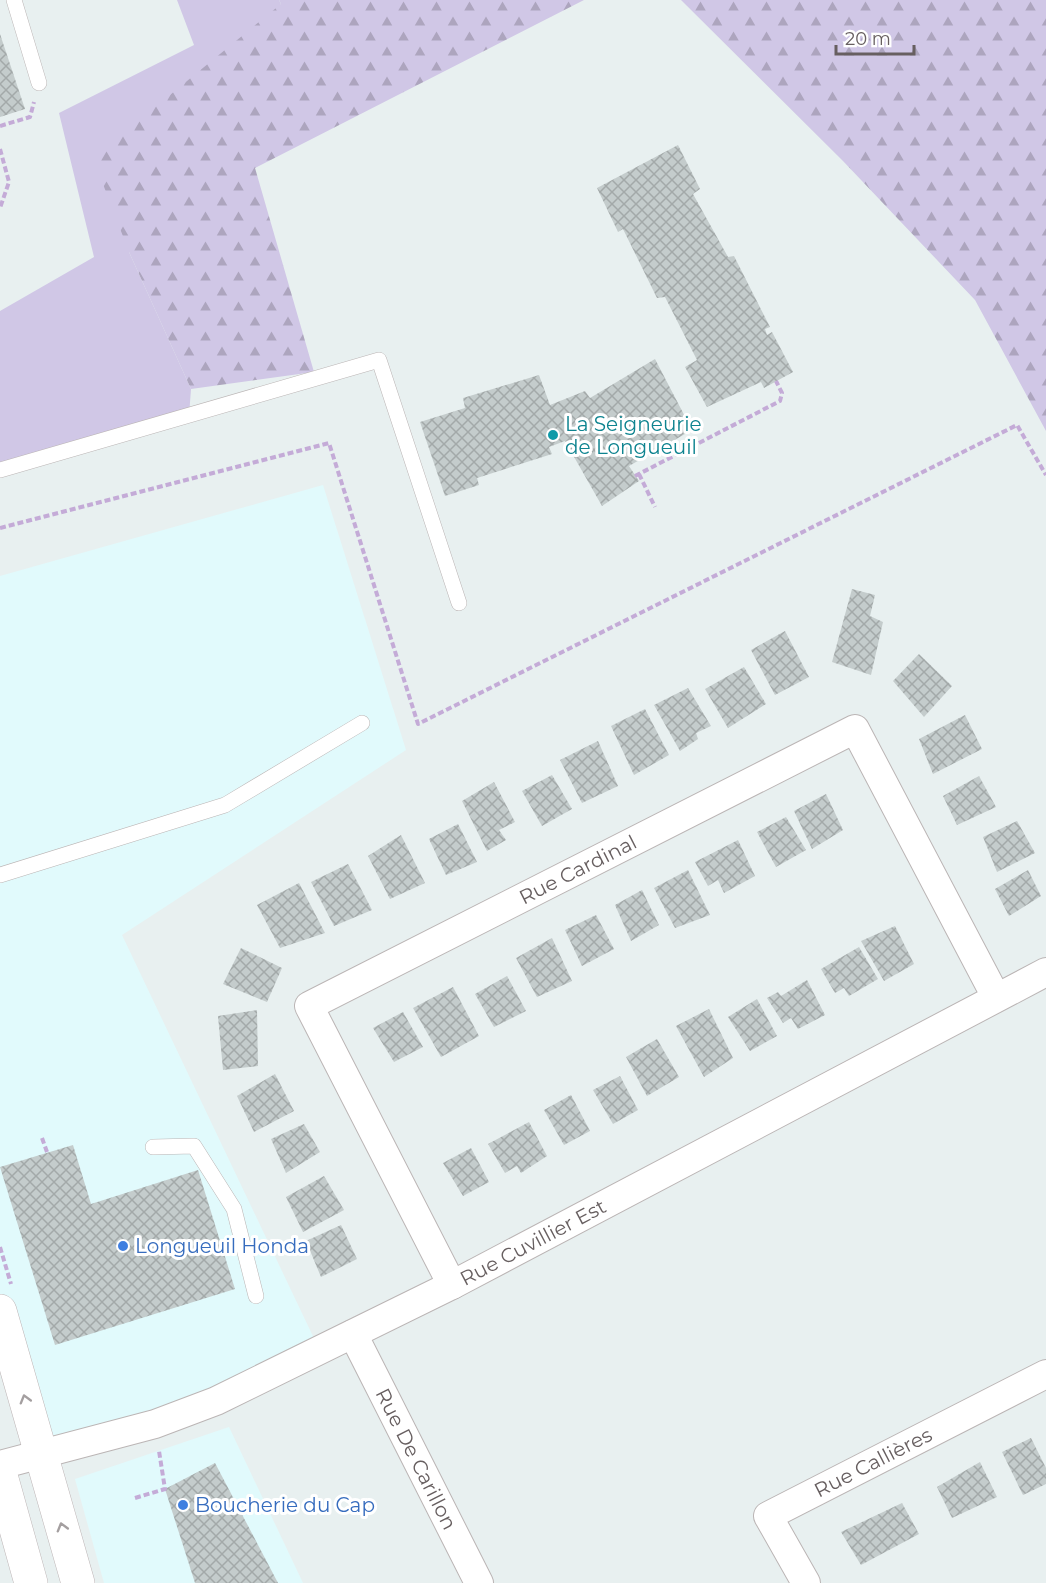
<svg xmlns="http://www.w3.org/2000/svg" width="1046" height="1583" viewBox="0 0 1046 1583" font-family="Montserrat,sans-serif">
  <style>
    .commercial { fill: #e1fafc }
    .green { fill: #d0c7e6 }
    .forest { fill: url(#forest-firs) }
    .building { fill: url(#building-cross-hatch) }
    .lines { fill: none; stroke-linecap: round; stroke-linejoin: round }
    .lane-casing { stroke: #bbb5b5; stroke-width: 16 }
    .street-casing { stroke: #bbb5b5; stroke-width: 30 }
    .secondary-casing { stroke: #beb6b7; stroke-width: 34 }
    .path { stroke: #c4abd7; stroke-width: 4; stroke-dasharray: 6 3; stroke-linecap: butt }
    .lane { stroke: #fff; stroke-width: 15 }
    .street { stroke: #fff; stroke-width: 28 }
    .secondary { stroke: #fff; stroke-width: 33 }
    .oneway { stroke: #a49fa0 }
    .culture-dot { fill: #0f9aa8; stroke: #fff; stroke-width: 2 }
    .shop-dot { fill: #3f7fe0; stroke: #fff; stroke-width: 2 }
    .labels { text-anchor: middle; stroke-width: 6; stroke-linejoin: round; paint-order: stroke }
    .culture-label { font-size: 20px; fill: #0d838f; stroke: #fff; text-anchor: start }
    .street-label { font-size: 20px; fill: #675f60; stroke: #fff }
    .shop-label { font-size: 20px; fill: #366cbe; stroke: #fff; text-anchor: start }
  </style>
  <defs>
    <pattern id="forest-firs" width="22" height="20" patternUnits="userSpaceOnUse" patternTransform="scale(1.5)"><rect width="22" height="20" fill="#d0c7e6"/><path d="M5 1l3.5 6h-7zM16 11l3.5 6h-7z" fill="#ada5be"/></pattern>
    <pattern id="building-cross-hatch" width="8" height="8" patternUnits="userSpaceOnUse" patternTransform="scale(1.5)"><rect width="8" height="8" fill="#c4cccc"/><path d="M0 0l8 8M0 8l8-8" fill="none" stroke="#a3a9a9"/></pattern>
  </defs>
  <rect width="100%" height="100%" fill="#e8f0f0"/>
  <!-- commercial -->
  <g class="commercial">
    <polygon points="323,485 406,750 122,935 320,1351 42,1455 0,1311 0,576"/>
    <polygon points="229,1427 303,1583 104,1583 75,1479"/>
  </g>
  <!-- green -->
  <polygon class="green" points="177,0 279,0 281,4 129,252 191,389 189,416 0,470 0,311 94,257 59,113 194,45"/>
  <!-- forest -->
  <g class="forest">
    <polygon points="279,0 584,0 255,168 314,372 191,389 129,252 93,158 281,4"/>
    <polygon points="681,0 1046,0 1046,431 975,300 843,161"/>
  </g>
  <!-- building -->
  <g class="building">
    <polygon points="0,34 25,109 0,117"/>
    <polygon points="678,145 700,189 693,194 728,257 734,256 770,327 765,329 767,335 772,332 793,372 764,388 761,382 707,407 685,367 697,360 665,297 657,298 623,229 618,232 597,188"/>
    <polygon points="655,359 692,430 629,466 639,481 602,506 565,441 549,447 552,454 477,478 479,485 445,496 420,422 465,408 463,398 539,375 550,405 585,391 590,398"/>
    <polygon points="852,589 875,595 870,616 883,622 871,675 832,662"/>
    <polygon points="785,631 809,677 775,695 751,650"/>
    <polygon points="919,654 952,686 924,717 893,681"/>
    <polygon points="744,667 766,704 728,728 705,689"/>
    <polygon points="688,688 711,726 696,733 698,739 680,751 654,705"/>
    <polygon points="645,709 669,755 634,775 611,726"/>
    <polygon points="965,715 982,749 933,774 919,739"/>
    <polygon points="598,741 618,786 582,803 560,760"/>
    <polygon points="552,775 572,809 542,826 522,791"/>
    <polygon points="979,776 996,807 957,825 943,796"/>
    <polygon points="494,782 515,822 499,830 506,840 487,851 462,801"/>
    <polygon points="826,794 843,830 812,849 794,811"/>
    <polygon points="786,817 806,850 776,867 757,832"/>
    <polygon points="1017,821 1035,853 997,872 983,837"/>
    <polygon points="458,824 477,862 446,875 429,839"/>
    <polygon points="401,835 425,883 390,899 368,856"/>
    <polygon points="738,840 755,876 724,893 718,880 708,886 695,862"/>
    <polygon points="348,864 372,910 334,926 311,882"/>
    <polygon points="688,870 710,915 675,928 654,888"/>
    <polygon points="1028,870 1041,896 1009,916 995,889"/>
    <polygon points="299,883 325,933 280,948 257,905"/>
    <polygon points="642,890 659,925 631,941 615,905"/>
    <polygon points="596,915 614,949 582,966 565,930"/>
    <polygon points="895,926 914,964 884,981 861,941"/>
    <polygon points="552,938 572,981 537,997 516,958"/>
    <polygon points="859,947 878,979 849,996 844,988 835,993 821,969"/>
    <polygon points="241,948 282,968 267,1002 223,984"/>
    <polygon points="507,976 526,1011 494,1027 475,994"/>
    <polygon points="807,980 825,1015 798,1029 791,1018 783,1023 767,998 778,992 781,996"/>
    <polygon points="453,987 479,1036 441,1057 413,1008"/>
    <polygon points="757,999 777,1036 750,1051 728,1017"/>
    <polygon points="709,1009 733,1058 704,1077 676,1026"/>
    <polygon points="257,1010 258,1066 223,1070 218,1016"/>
    <polygon points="403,1012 423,1047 394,1062 373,1028"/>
    <polygon points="657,1039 679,1077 647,1096 626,1057"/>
    <polygon points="275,1074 294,1111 254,1132 237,1096"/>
    <polygon points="620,1076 638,1110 613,1124 593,1090"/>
    <polygon points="571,1095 590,1131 564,1145 544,1110"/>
    <polygon points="529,1122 547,1156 521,1173 517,1166 505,1173 488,1144"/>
    <polygon points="304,1124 320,1152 286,1173 271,1139"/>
    <polygon points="73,1145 91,1204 198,1170 235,1289 55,1345 0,1167"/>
    <polygon points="471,1148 489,1182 463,1196 443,1163"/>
    <polygon points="324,1176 344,1210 303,1232 286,1197"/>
    <polygon points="341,1225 357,1259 321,1277 306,1241"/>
    <polygon points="1031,1438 1046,1468 1046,1484 1023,1495 1002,1452"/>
    <polygon points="980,1462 997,1497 952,1518 937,1487"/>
    <polygon points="215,1463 278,1583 195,1583 165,1489"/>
    <polygon points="902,1503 919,1534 861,1565 841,1532"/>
  </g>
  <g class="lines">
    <!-- lane casing -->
    <g class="lane-casing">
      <g id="lane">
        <polyline points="14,0 39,83"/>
        <polyline points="0,470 379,360 459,603"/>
        <polyline points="0,875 225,805 362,723"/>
        <polyline points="153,1147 194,1146 234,1209 256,1296"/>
      </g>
    </g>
    <!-- street casing -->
    <g class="street-casing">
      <g id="street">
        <path id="s1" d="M452 1285 309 1006 855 729 996 997"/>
        <path id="s2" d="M353 1334 479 1583"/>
        <path id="s3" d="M0 1465 155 1424 216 1401 452 1285 1046 972"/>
        <path id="s4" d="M806 1583 768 1516 1046 1374"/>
      </g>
    </g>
    <!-- secondary casing -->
    <g class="secondary-casing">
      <g id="secondary">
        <polyline points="0,1311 78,1583"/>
        <polyline points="0,1472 31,1583"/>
      </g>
    </g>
    <!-- path -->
    <g class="path">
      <polyline points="0,126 30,117 34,102"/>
      <polyline points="0,149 9,182 0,208"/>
      <polyline points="639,474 655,507"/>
      <polyline points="635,476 780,401 782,393 776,381"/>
      <polyline points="0,528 329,443 418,724 1017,425 1046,475"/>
      <polyline points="42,1138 47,1152"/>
      <polyline points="0,1247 11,1284"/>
      <polyline points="135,1498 165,1489 159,1451"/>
    </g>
    <!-- lane -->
    <use href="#lane" class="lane"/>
    <!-- street -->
    <use href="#street" class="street"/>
    <!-- secondary -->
    <use href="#secondary" class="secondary"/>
  </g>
  <!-- one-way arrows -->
  <defs><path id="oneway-chevron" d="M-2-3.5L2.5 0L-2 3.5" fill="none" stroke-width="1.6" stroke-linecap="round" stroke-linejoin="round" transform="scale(1.5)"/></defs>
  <g class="oneway">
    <use href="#oneway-chevron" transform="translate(25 1399) rotate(-106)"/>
    <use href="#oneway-chevron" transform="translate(62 1527) rotate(-106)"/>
  </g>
  <!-- markers -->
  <circle class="culture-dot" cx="553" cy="435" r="6"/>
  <g class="shop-dot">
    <circle cx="123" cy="1246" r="6"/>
    <circle cx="183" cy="1505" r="6"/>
  </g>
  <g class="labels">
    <!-- culture labels -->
    <g class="culture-label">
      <text x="565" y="431">La Seigneurie<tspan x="565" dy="23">de Longueuil</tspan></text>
    </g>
    <!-- street labels -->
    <g class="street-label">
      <text dy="7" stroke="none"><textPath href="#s1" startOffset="615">Rue Cardinal</textPath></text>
      <text dy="7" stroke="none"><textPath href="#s3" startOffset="580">Rue Cuvillier Est</textPath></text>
      <text dy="7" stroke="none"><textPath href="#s2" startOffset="140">Rue De Carillon</textPath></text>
      <text dy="7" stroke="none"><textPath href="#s4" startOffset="195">Rue Callières</textPath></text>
    </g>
    <!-- shop labels -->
    <g class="shop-label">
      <text x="135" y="1253">Longueuil Honda</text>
      <text x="195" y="1512">Boucherie du Cap</text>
    </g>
  </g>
  <!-- scale -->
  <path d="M836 45v9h78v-9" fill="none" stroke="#675f60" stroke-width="3"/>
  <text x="845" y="45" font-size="18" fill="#675f60" stroke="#ffffff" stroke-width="4.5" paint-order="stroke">20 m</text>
</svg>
